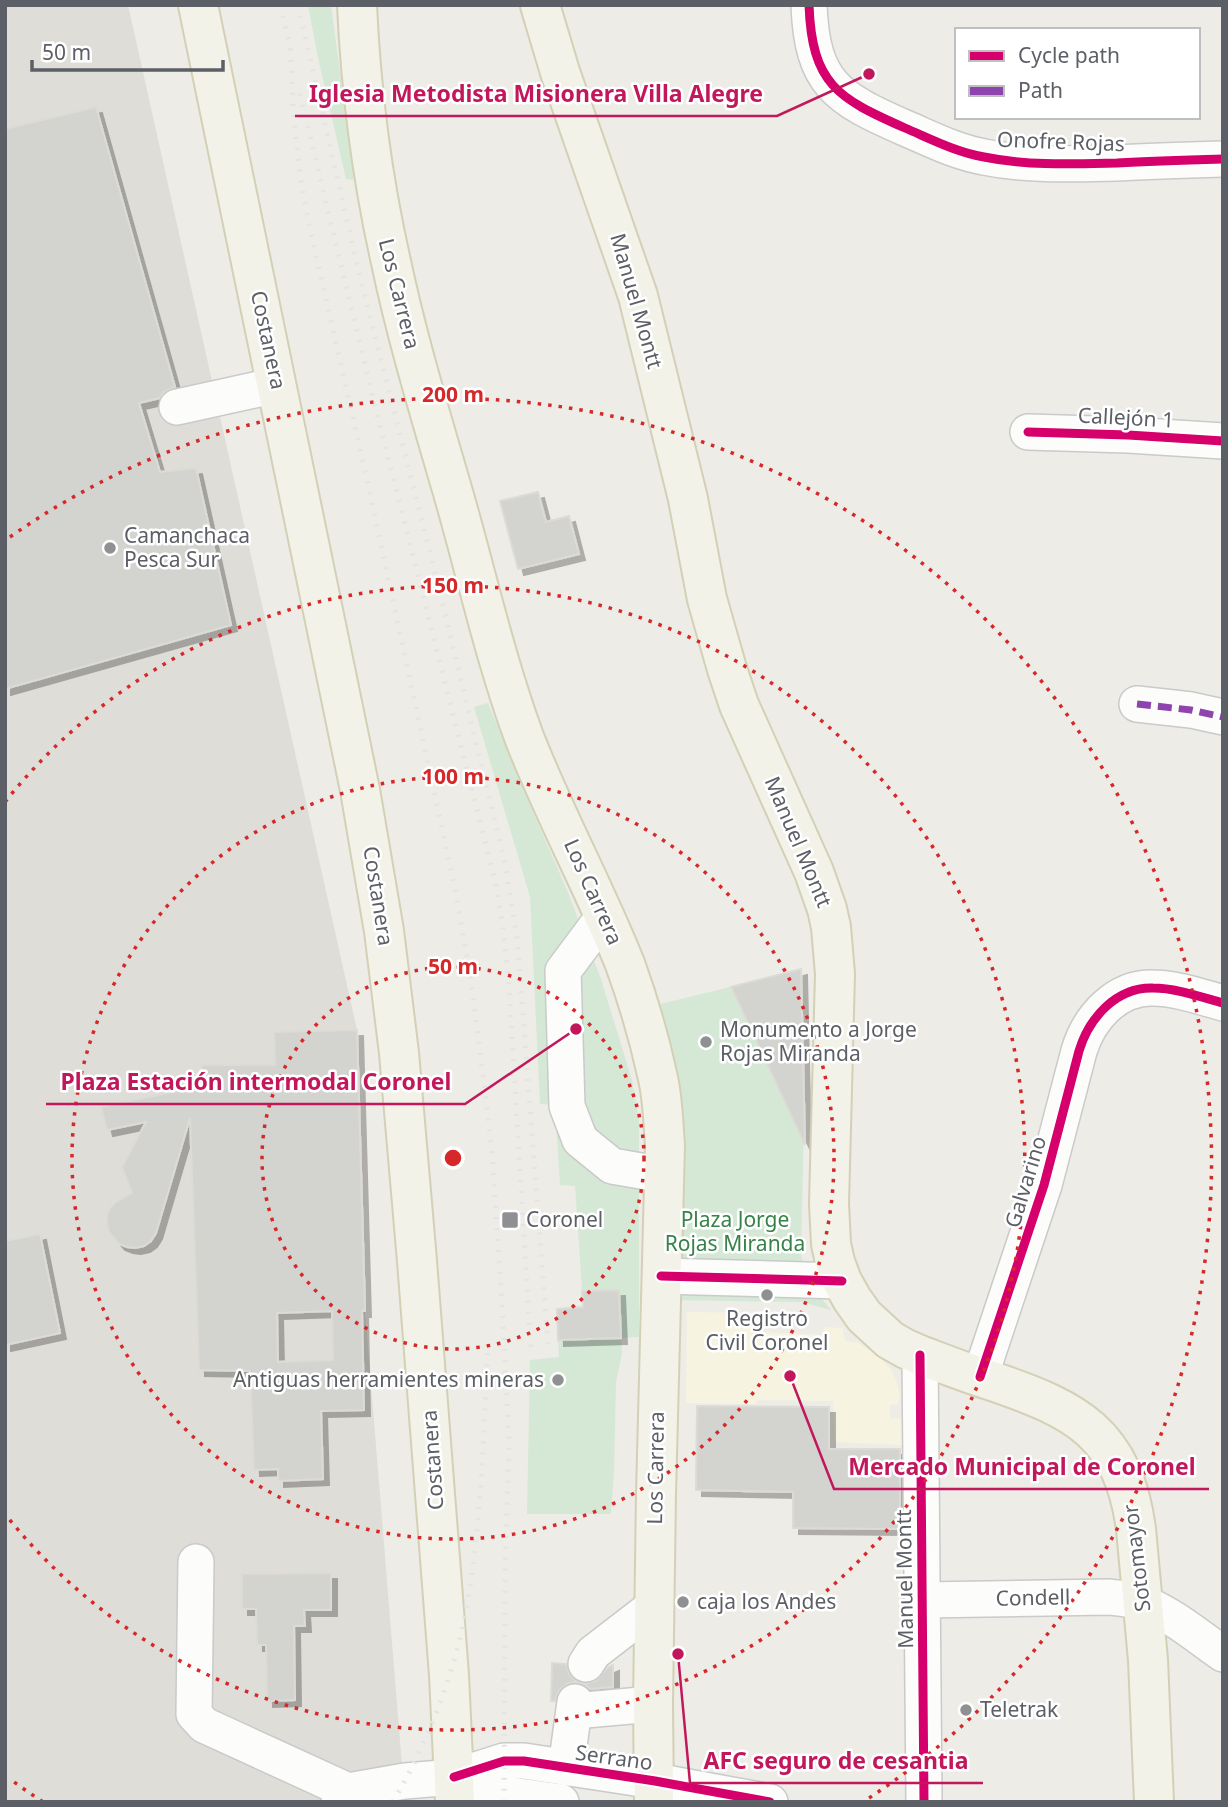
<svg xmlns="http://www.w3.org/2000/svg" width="1228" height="1807" viewBox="0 0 1228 1807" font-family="'Noto Sans',sans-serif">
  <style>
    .commercial { fill: #f6f4e0 }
    .industrial { fill: #deddd8 }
    .green { fill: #d5e8d6 }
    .building { fill: #d3d3d0; stroke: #dcdbd6; stroke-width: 2; fill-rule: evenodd; filter: url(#shadow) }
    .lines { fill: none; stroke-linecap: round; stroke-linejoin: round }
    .minor-casing { stroke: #c9cac9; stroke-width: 38 }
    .major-casing { stroke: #d4d0b6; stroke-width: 42 }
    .minor { stroke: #fcfcfb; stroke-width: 35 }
    .major { stroke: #f2f2e8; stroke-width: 38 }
    .rail { stroke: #e3e4e3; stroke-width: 5; stroke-dasharray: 2 9; stroke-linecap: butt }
    .quiet { stroke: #8e44ad; stroke-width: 7; stroke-dasharray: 14 7; stroke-linecap: butt }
    .cycleway-casing { stroke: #fff; stroke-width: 13 }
    .cycleway { stroke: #d6006c; stroke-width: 9 }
    .ring { fill: none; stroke: #d62828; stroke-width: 3.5; stroke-dasharray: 3.5 7 }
    .poi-dot { fill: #8f9092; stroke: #fff; stroke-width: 2.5 }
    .labels { text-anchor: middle; stroke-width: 5; stroke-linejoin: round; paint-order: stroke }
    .street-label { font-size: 21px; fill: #5c5f65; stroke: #fff }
    .poi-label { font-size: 21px; fill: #5c5f65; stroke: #fff; text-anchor: start }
    .park-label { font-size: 21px; fill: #368248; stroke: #fff }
    .centre { fill: #d62828; stroke: #fff; stroke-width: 3.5 }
    .ring-label { font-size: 21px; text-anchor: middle; font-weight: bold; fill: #d62828; stroke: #fff; stroke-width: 5; stroke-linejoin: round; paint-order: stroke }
    .leader { fill: none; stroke: #c2185b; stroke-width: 2.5 }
    .callout-dot { fill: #c2185b; stroke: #fff; stroke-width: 2.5 }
    .callout-label { font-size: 23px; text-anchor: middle; font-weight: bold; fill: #c2185b; stroke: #fff; stroke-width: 5; stroke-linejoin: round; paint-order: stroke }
  </style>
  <defs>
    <filter id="shadow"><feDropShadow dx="6" dy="6" stdDeviation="0" flood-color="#0004"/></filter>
  </defs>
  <rect width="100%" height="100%" fill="#edece7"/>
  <!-- commercial -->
  <polygon class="commercial" points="687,1312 757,1313 759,1332 823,1335 824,1327 843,1328 845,1341 858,1343 881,1358 891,1370 897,1383 900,1396 898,1404 890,1405 890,1418 901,1419 902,1445 835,1442 833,1401 757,1400 756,1404 686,1403"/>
  <!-- industrial -->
  <polygon class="industrial" points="5,5 128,5 357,1030 365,1311 405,1802 5,1802"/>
  <!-- green -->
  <g class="green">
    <polygon points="308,5 331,5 354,178 352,180 346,179 318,58"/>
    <polygon points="488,703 533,812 567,890 601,979 632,1080 639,1120 639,1337 621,1338 622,1354 616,1382 614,1473 611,1514 527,1514 530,1360 559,1357 558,1340 618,1290 582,1290 575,1186 560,1185 555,1105 540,1104 530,897 474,707"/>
    <polygon points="730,987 790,1115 804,1121 801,1255 808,1282 831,1310 802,1302 666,1300 644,1008"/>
  </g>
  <!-- building -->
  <g class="building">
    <polygon points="96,107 175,387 164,392 160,398 139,403 160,472 196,468 231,625 5,689 5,129"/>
    <polygon points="538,492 546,522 569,516 579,554 518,569 500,501"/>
    <polygon points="801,969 805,1145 731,987"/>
    <path d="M357 1030 365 1311H362L364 1410 321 1411 323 1479 278 1481V1469L254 1470 250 1371 199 1370 190 1118 156 1233 151 1241 144 1246 135 1248 127 1247 119 1244 109 1232 107 1224V1216L110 1208 116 1202 132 1193 122 1167 146 1122 107 1130 101 1107 202 1086V1065H275L274 1032ZM332 1311 333 1360 278 1362 277 1313Z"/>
    <polygon points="40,1234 60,1333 5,1345 5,1241"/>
    <polygon points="619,1290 621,1338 558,1340 557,1309 583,1307 582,1291"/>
    <polygon points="697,1406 829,1407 829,1449 900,1449 900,1529 793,1528 793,1492 696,1490"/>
    <polygon points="331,1573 331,1610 304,1610 305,1626 294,1626 295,1700 267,1701 266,1645 257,1645 256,1609 242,1609 242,1574"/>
    <polygon points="552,1663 566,1664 569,1674 575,1681 586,1684 596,1681 608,1667 613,1665 613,1687 590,1689 587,1686 578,1682 568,1683 559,1690 555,1701 551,1701"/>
  </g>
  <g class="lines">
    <!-- minor casing -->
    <g class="minor-casing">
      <g id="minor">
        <path d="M809 5C812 84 837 98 905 128 931 139 956 152 984 157 1028 166 1073 164 1117 163 1152 161 1187 160 1223 159"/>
        <polyline points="177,407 277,385"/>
        <polyline points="1028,432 1128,435 1223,441"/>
        <polyline points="1137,704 1191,710 1223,717"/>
        <polyline points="604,916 563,971 567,1106 580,1140 612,1166 664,1175"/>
        <polyline points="661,1276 842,1281"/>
        <polyline points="920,1355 924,1802"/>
        <path d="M980 1377 1044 1185 1079 1051C1089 1018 1116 987 1153 988 1176 988 1201 997 1223 1003"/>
        <polyline points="196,1562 194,1714 204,1725 348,1791"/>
        <path d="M923 1600 1109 1597C1120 1598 1132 1599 1142 1603 1169 1612 1200 1638 1223 1654"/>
        <polyline points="586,1664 593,1653 654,1606"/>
        <polyline points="574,1711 653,1704"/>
        <polyline points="566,1768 575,1702"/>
        <polyline points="454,1777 504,1794 561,1802"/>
        <polyline points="339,1802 348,1791 405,1781 454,1777 504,1761 524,1761 655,1781 770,1802"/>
      </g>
    </g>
    <!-- major casing -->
    <g class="major-casing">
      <g id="major">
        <polyline points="198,5 360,790 384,931 399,1053 417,1261 449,1675 455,1802"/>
        <path d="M357 5C361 92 372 178 391 262 408 343 433 423 456 503 478 581 496 661 524 737 554 814 594 887 625 964 638 1000 649 1037 657 1074 663 1097 663 1121 665 1145L656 1494 653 1704 654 1802"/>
        <path d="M540 5 560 72 638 296 688 499 707 599 727 669 739 705 814 872 827 909 831 927 835 974 829 1204 831 1244 835 1262 842 1281 852 1299 864 1316 890 1340 906 1349 920 1355C944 1364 967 1373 992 1381 1077 1410 1123 1433 1136 1529L1148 1660 1154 1802"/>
      </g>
    </g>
    <!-- minor -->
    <use href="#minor" class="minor"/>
    <!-- major -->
    <use href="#major" class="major"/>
    <!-- rail -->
    <g class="rail">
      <polyline points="281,5 292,57"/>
      <polyline points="298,5 357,265 432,560 505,863 517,937 548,1344"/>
      <polyline points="290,49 294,118 301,183 312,237 366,475 455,889 471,981 485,1090 492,1152 503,1319 509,1441 505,1575 504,1802"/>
      <polyline points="300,94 371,390 496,885 503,927 509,987 531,1353"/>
      <path d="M393 1802C424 1749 448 1690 462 1630 482 1537 483 1439 488 1344"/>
    </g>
    <!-- quiet -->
    <polyline class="quiet" points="1137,704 1191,710 1223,717"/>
    <!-- cycleway casing -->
    <g class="cycleway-casing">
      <g id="cycleway">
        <path d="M809 5C812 84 837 98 905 128 931 139 956 152 984 157 1028 166 1073 164 1117 163 1152 161 1187 160 1223 159"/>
        <polyline points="1028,432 1128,435 1223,441"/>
        <polyline points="661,1276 842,1281"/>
        <polyline points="920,1355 924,1802"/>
        <path d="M980 1377 1044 1185 1079 1051C1089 1018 1116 987 1153 988 1176 988 1201 997 1223 1003"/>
        <polyline points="454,1777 504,1761 524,1761 655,1781 770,1802"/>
      </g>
    </g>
    <!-- cycleway -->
    <use href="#cycleway" class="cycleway"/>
  </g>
  <!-- distance rings -->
  <g class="ring">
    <circle cx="453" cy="1158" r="191"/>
    <circle cx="453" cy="1158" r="381"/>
    <path d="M5 802A572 572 0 1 1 5 1514"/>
    <path d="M43 1802A763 763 0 0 1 10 1779M10 537A763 763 0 1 1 863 1802"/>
  </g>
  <!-- markers -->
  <g class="poi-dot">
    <circle cx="110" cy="548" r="7"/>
    <circle cx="706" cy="1042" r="7"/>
    <rect x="501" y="1211" width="18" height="18" rx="3.5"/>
    <circle cx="767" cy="1295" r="7"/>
    <circle cx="558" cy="1380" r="7"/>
    <circle cx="683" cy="1602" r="7"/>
    <circle cx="966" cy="1710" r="7"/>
  </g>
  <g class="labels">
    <!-- street labels -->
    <g class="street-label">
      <text transform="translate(1061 142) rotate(2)" y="7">Onofre Rojas</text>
      <text transform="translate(399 294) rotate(76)" y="7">Los Carrera</text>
      <text transform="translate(636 301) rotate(74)" y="7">Manuel Montt</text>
      <text transform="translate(268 340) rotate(78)" y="7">Costanera</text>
      <text transform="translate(1126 418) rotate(3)" y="7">Callejón 1</text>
      <text transform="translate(798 842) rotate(67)" y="7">Manuel Montt</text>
      <text transform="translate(593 892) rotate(66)" y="7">Los Carrera</text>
      <text transform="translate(378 896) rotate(81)" y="7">Costanera</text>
      <text transform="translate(1026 1182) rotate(-73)" y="7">Galvarino</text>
      <text transform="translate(433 1460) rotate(-94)" y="7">Costanera</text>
      <text transform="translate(656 1468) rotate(-89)" y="7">Los Carrera</text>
      <text transform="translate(1137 1558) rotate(-97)" y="7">Sotomayor</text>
      <text transform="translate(905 1579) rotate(-91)" y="7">Manuel Montt</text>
      <text transform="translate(1033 1598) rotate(-1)" y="7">Condell</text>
      <text transform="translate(614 1758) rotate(8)" y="7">Serrano</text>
    </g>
    <!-- poi labels -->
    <g class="poi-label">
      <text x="124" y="543">Camanchaca<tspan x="124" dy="24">Pesca Sur</tspan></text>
      <text x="720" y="1037">Monumento a Jorge<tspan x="720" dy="24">Rojas Miranda</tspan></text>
      <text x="526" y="1227">Coronel</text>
      <text x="767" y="1326" text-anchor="middle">Registro<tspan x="767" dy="24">Civil Coronel</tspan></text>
      <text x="544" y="1387" text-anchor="end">Antiguas herramientes mineras</text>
      <text x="697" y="1609">caja los Andes</text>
      <text x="980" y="1717">Teletrak</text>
    </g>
    <!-- park labels -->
    <g class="park-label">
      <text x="735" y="1227">Plaza Jorge<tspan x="735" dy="24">Rojas Miranda</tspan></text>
    </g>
  </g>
  <circle cx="453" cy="1158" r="10" class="centre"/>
  <g class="ring-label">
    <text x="453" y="402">200 m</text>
    <text x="453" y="593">150 m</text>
    <text x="453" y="784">100 m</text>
    <text x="453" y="974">50 m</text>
  </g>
  <!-- callouts -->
  <path class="leader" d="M869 74L777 116H295M576 1029L465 1104H46M790 1376L834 1489H1209M678 1654L690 1783H983"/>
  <g class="callout-dot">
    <circle cx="869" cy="74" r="7"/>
    <circle cx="576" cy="1029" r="7"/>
    <circle cx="790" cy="1376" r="7"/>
    <circle cx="678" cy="1654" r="7"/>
  </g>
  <g class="callout-label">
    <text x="536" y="102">Iglesia Metodista Misionera Villa Alegre</text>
    <text x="256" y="1090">Plaza Estación intermodal Coronel</text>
    <text x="1022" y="1475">Mercado Municipal de Coronel</text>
    <text x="836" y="1769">AFC seguro de cesantia</text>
  </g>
  <!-- border -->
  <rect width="1228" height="1807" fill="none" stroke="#5c5f65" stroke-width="14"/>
  <!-- legend -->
  <rect x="955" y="28" width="245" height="91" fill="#ffffff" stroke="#bebfc1" stroke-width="2"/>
  <rect x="969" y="51" width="35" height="10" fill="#d6006c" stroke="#bebfc1" stroke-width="2"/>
  <text x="1018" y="63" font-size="21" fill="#5c5f65">Cycle path</text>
  <rect x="969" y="86" width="35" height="10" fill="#8e44ad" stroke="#bebfc1" stroke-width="2"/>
  <text x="1018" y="98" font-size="21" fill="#5c5f65">Path</text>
  <!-- scale -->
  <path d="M32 60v10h191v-10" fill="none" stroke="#5c5f65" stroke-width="3.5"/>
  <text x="42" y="60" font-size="21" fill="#5c5f65" stroke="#ffffff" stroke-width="5" paint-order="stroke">50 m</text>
</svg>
